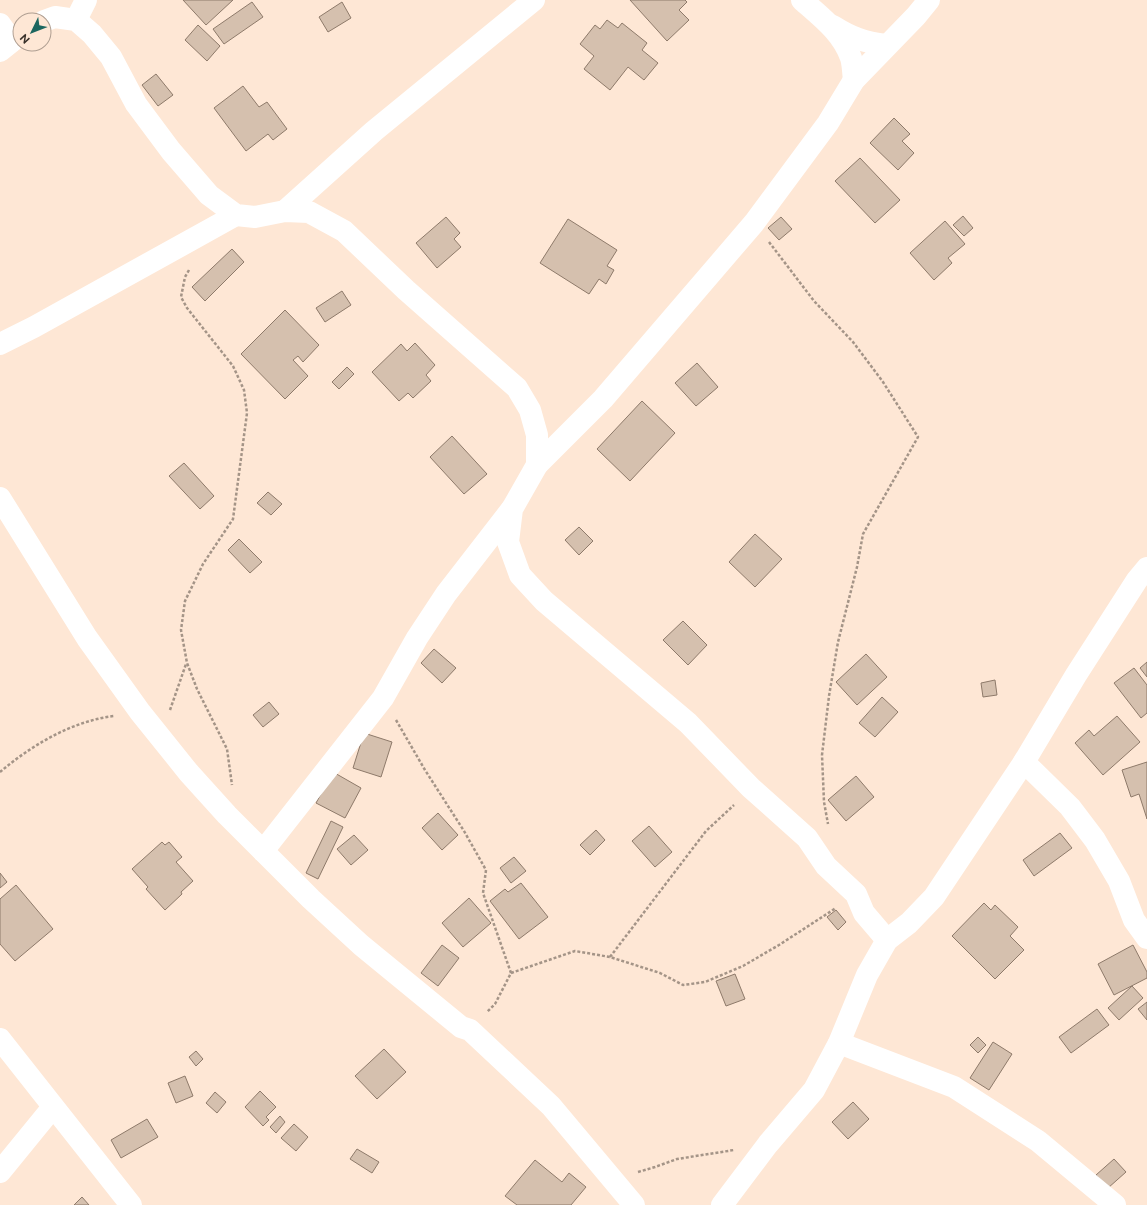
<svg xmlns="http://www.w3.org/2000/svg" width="1147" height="1205" viewBox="0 0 1147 1205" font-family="Raleway,sans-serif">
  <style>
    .building { fill: #d5c0ae; stroke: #8e7a6a }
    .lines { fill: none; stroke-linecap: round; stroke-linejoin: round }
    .path { stroke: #a49487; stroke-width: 2.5; stroke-dasharray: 3 2; stroke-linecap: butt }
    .minor { stroke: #fff; stroke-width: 22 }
  </style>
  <rect width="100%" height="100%" fill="#fee7d5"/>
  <!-- building -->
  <g class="building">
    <polygon points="183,0 233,0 206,25"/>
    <polygon points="630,0 685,0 687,2 679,10 689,20 667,41"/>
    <polygon points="252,2 263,17 224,44 213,29"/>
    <polygon points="342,2 351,18 328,32 319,17"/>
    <polygon points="607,20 618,28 622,23 647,43 642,50 658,63 644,80 628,67 610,90 584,69 594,56 580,44 595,25 600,29"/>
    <polygon points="198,25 220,46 207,61 185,40"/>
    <polygon points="156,74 173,95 158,106 142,85"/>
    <polygon points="243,86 259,107 267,102 287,129 273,140 268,134 246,151 214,108"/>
    <polygon points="894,118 910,134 902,141 914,153 898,170 870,143"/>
    <polygon points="860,158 900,200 875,223 835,181"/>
    <polygon points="963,216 973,228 964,236 953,225"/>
    <polygon points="446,217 460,233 454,239 461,247 437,268 416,243"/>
    <polygon points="781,217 792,229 779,240 768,228"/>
    <polygon points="568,219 617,250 607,266 614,270 606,284 599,279 589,294 540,263"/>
    <polygon points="945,221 965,244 948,258 952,263 934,280 910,253"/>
    <polygon points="232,249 244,262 205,301 192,287"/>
    <polygon points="342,291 351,305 325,322 316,308"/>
    <polygon points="285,310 319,345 303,362 298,356 293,360 308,376 285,399 241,354"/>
    <polygon points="415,343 435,365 426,375 431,381 413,398 408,393 399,401 372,372 401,344 407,351"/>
    <polygon points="697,363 718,387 696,406 675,383"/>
    <polygon points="347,367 354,374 339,389 332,382"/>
    <polygon points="642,401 675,433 630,481 597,449"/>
    <polygon points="452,436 487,474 464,494 430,457"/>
    <polygon points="184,463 214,496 200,509 169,476"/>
    <polygon points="268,492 282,504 271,515 257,503"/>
    <polygon points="579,527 593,541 579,555 565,540"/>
    <polygon points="755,534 782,559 755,587 729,562"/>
    <polygon points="239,539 262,562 250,573 228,550"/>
    <polygon points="683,621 707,645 688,665 663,640"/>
    <polygon points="434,649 456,668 442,683 421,663"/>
    <polygon points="866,654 887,677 857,705 836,682"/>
    <polygon points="1147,662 1147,677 1140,668"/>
    <polygon points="1134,668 1147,685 1147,713 1141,718 1114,683"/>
    <polygon points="995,680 997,695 983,697 981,683"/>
    <polygon points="882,697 898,712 875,737 859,723"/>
    <polygon points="269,702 279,714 263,727 253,715"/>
    <polygon points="1117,716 1140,742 1103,775 1075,743 1089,730 1094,736"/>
    <polygon points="364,733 392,742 381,777 353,768"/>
    <polygon points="1147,762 1147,819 1139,794 1131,797 1122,770"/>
    <polygon points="333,772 361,788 345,818 316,803"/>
    <polygon points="856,776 874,797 846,821 828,800"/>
    <polygon points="438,813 458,835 442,850 422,828"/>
    <polygon points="331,821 343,827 318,879 306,873"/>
    <polygon points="649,826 672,852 655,867 632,841"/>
    <polygon points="596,830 605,840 590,855 580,845"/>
    <polygon points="1060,833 1072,848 1034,876 1023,860"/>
    <polygon points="354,835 368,850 351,865 337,849"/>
    <polygon points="162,842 165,845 169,842 182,857 176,862 193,881 181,892 182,894 165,910 146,889 148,887 132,869"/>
    <polygon points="514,857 526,871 511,883 500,868"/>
    <polygon points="0,873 7,882 0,888"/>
    <polygon points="521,883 548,917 519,939 490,901 505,889 508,892"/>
    <polygon points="16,885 53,929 15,961 0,944 0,899"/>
    <polygon points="469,898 491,923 463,947 442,923"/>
    <polygon points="984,903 991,910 995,905 1018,927 1010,936 1024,950 995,979 952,936"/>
    <polygon points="836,910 846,922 838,930 827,917"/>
    <polygon points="442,945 459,958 438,986 421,973"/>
    <polygon points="1133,945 1147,972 1147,978 1114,995 1098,964"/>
    <polygon points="735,974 745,999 726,1006 716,981"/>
    <polygon points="1132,986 1143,998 1119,1020 1108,1008"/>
    <polygon points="1147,1002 1147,1020 1138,1009"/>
    <polygon points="1097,1009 1109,1025 1071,1053 1059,1037"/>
    <polygon points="978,1037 986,1045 978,1053 970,1045"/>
    <polygon points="993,1042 1012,1054 989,1090 970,1078"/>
    <polygon points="384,1049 406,1072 377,1099 355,1076"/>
    <polygon points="196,1051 203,1059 196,1066 189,1057"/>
    <polygon points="185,1076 193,1096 176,1103 168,1083"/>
    <polygon points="260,1091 276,1107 266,1117 269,1120 263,1126 245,1107"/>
    <polygon points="215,1092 226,1102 217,1113 206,1103"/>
    <polygon points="853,1102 869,1119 848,1139 832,1122"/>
    <polygon points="280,1116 285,1122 276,1133 270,1127"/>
    <polygon points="147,1119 158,1137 121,1158 111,1140"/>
    <polygon points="294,1124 308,1137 296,1151 281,1138"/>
    <polygon points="357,1149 379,1162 372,1173 350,1159"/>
    <polygon points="1114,1159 1126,1172 1108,1188 1096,1175"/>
    <polygon points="535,1160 562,1182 569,1173 586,1187 571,1205 517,1205 505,1196"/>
    <polygon points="82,1197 89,1205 74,1205"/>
  </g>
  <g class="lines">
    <!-- path -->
    <g class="path">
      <polyline points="769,242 814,301 853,342 883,382 918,437 863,534 857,567 838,642 829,696 822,755 824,802 828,824"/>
      <polyline points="189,270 185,277 181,297 187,308 233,366 244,390 247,413 233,519 203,564 185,601 181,630 187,663 197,689 227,749 232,785"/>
      <polyline points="170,710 186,664"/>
      <polyline points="396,720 425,770 464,831 486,870 483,893 511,973 495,1004 487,1012"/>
      <path d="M0 772C32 745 72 721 114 716"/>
      <polyline points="610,957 706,831 734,805"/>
      <polyline points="511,973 575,951 610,957 660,973 683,985 705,982 743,966 779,945 836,908"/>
      <polyline points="638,1172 655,1167 677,1159 734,1150"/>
    </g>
    <!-- minor -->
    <g class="minor">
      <path d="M802 0C821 17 843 33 851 58 853 64 853 73 854 80"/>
      <polyline points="76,20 86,0"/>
      <polyline points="44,21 55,17 76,20 92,34 111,57 136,104 171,151 209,195 236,215 255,217 285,211 309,212 344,231 406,290 517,388 530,410 537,435 537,465 512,509 508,542 520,575 544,601 688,723 751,788 807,838 826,866 856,894 864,913 887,940"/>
      <polyline points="0,24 12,41"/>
      <path d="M833 26C852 38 864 42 886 45"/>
      <polyline points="0,51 20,35"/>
      <polyline points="285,211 374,131 534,0"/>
      <polyline points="0,344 34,327 236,215"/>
      <polyline points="537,465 603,399 754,223 828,123 854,80 916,16 929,0"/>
      <polyline points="0,498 87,638 140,712 189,773 227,815 311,899 361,945 461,1027 470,1030 551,1106 634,1205"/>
      <polyline points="1024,762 1070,807 1095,840 1119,881 1134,920 1147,938"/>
      <polyline points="263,851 383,698 417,638 446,594 511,510"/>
      <polyline points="0,1039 131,1205"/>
      <polyline points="839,1043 954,1087 1038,1141 1115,1205"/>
      <polyline points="0,1172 53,1107"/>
      <polyline points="722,1205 768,1144 814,1090 839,1043 867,975 887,940 909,923 934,897 1024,762 1076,675 1137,580 1147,568"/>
    </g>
  </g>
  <!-- north arrow -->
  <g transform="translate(32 32) rotate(227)"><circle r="19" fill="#fee7d5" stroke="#af9e91"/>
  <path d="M0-3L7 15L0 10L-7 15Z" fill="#1c665f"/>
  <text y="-6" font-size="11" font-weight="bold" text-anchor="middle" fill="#39312a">N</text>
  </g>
</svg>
